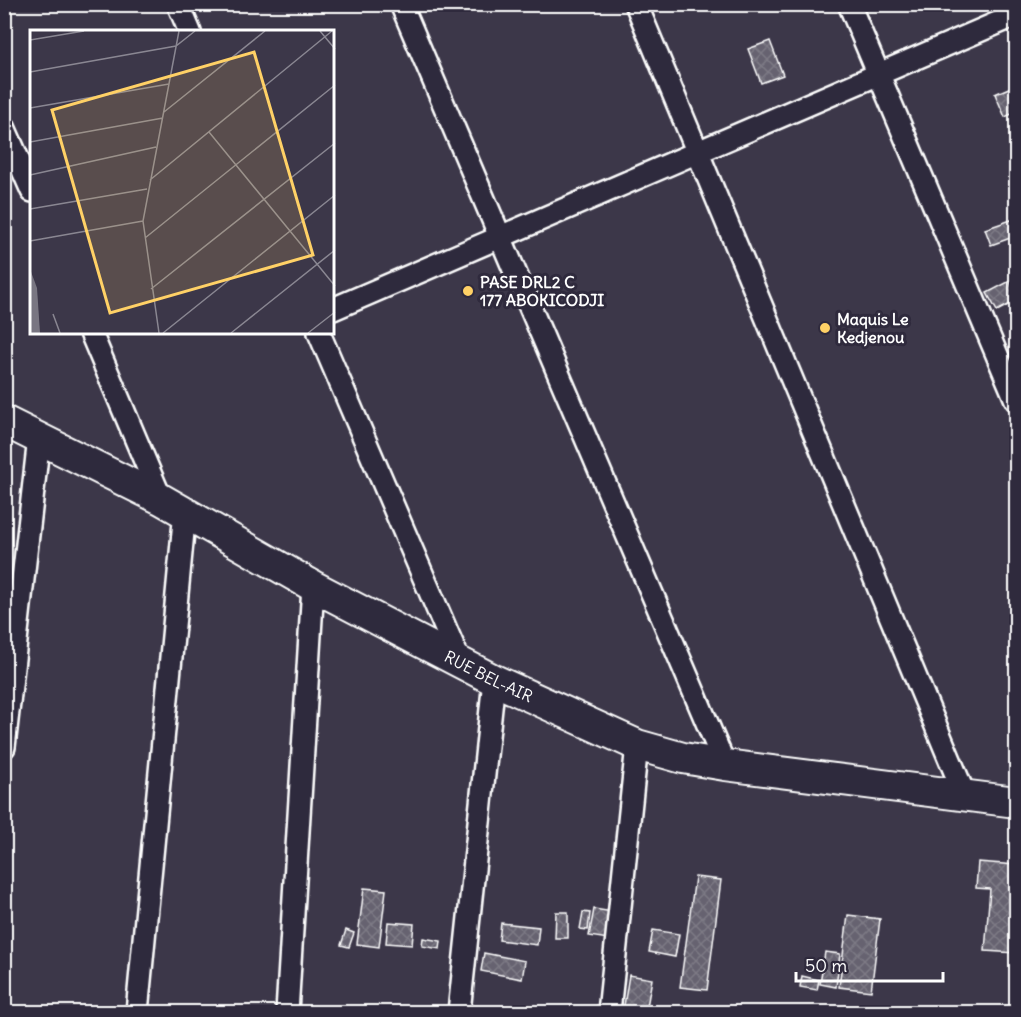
<svg xmlns="http://www.w3.org/2000/svg" width="1021" height="1017" viewBox="0 0 1021 1017" font-family="Delius,sans-serif">
  <style>
    .building { fill: url(#building-cross-hatch); stroke: #fff; stroke-width: 1.5 }
    .lines { fill: none; stroke-linecap: round; stroke-linejoin: round }
    .street-casing { stroke: #fff; stroke-width: 26 }
    .secondary-casing { stroke: #fff; stroke-width: 34 }
    .street { stroke: #2f2a3d; stroke-width: 21 }
    .secondary { stroke: #2f2a3d; stroke-width: 30 }
    .poi-dot { fill: #ffd166; stroke: #2f2a3d; stroke-width: 2 }
    .labels { text-anchor: middle; stroke-width: 6; stroke-linejoin: round; paint-order: stroke }
    .poi-label { font-size: 16px; font-weight: bold; fill: #fff; stroke: #2f2a3d; text-anchor: start }
    .street-label { font-size: 16px; fill: #fff; stroke: #2f2a3d }
    .inset-road { fill: none; stroke: #8a8792; stroke-width: 1.5 }
    .view { fill: #ffd166; fill-opacity: 0.15; stroke: #ffd166; stroke-width: 3 }
    .inset-edge { fill: none; stroke: #fff; stroke-width: 3 }
  </style>
  <defs>
    <pattern id="building-cross-hatch" width="8" height="8" patternUnits="userSpaceOnUse" patternTransform="scale(1.5)"><rect width="8" height="8" fill="#666270"/><path d="M0 0l8 8M0 8l8-8" fill="none" stroke="#7d7a85"/></pattern>
  </defs>
  <rect width="100%" height="100%" fill="#3c3749"/>
  <filter id="ink" filterUnits="userSpaceOnUse"><feTurbulence type="fractalNoise" baseFrequency=".0167" numOctaves="2"/><feDisplacementMap in="SourceGraphic" scale="12" xChannelSelector="R" yChannelSelector="G"/><feConvolveMatrix kernelMatrix="1 2 1 2 8 2 1 2 1" color-interpolation-filters="sRGB"/></filter>
  <g filter="url(#ink)">
    <!-- building -->
    <g class="building">
      <polygon points="770,41 783,75 761,83 748,49"/>
      <polygon points="1016,85 1016,112 1005,117 995,94"/>
      <polygon points="1014,219 1016,236 991,245 985,229"/>
      <polygon points="1010,281 1016,295 1016,301 997,311 987,293"/>
      <polygon points="978,862 1016,865 1016,953 985,951 990,889 976,888"/>
      <polygon points="695,877 721,880 707,990 680,987"/>
      <polygon points="364,888 386,890 379,947 357,944"/>
      <polygon points="594,909 613,912 608,939 589,936"/>
      <polygon points="556,912 568,912 568,938 555,938"/>
      <polygon points="583,912 590,913 588,930 580,929"/>
      <polygon points="848,915 880,919 871,991 839,987"/>
      <polygon points="388,922 414,924 412,945 386,943"/>
      <polygon points="501,923 539,927 537,945 499,940"/>
      <polygon points="346,930 354,933 349,947 341,945"/>
      <polygon points="653,930 679,934 675,957 649,952"/>
      <polygon points="423,938 441,941 440,949 422,946"/>
      <polygon points="825,952 840,954 836,987 820,984"/>
      <polygon points="484,953 525,961 522,979 481,971"/>
      <polygon points="629,975 652,979 646,1012 623,1012"/>
      <polygon points="802,976 819,980 817,990 800,987"/>
    </g>
    <g class="lines">
      <!-- street casing -->
      <g class="street-casing">
        <g id="street">
          <polyline points="178,4 190,32"/>
          <polyline points="401,4 725,765"/>
          <polyline points="636,4 965,796"/>
          <polyline points="849,4 1016,400"/>
          <polyline points="4,127 32,191"/>
          <polyline points="333,309 1016,15"/>
          <polyline points="91,333 161,499"/>
          <polyline points="319,333 460,662"/>
          <polyline points="4,747 39,438"/>
          <polyline points="137,1012 185,511"/>
          <polyline points="287,1012 313,586"/>
          <polyline points="459,1012 494,680"/>
          <polyline points="609,1012 637,745"/>
        </g>
      </g>
      <!-- secondary casing -->
      <g class="secondary-casing">
        <g id="secondary">
          <path id="s1" d="M4 421 161 499 313 586 494 680 637 745 683 758 725 765 1016 802"/>
        </g>
      </g>
      <!-- street -->
      <use href="#street" class="street"/>
      <!-- secondary -->
      <use href="#secondary" class="secondary"/>
    </g>
  </g>
  <!-- markers -->
  <g class="poi-dot">
    <circle cx="468" cy="291" r="6"/>
    <circle cx="825" cy="328" r="6"/>
  </g>
  <g class="labels">
    <!-- poi labels -->
    <g class="poi-label">
      <text x="480" y="288">PASE DRL2 C<tspan x="480" dy="18">177 ABOKICODJI</tspan></text>
      <text x="837" y="325">Maquis Le<tspan x="837" dy="18">Kedjenou</tspan></text>
    </g>
    <!-- street labels -->
    <g class="street-label">
      <text dy="6" stroke="none"><textPath href="#s1" startOffset="548">RUE BEL-AIR</textPath></text>
    </g>
  </g>
  <!-- overview -->
  <g transform="translate(30 30)">
    <rect width="304" height="304" fill="#3c3749"/>
    <path d="M0 239 7 258 10 303H0Z" fill="#797682"/>
    <path class="inset-road" d="M290 1 305 19M0 10 54 1M0 42 146 16 165 1M0 78 139 54M134 82 235 1M179 102 305 256M0 112 133 88M0 145 126 117M120 150 302 1M0 179 117 159M115 208 305 55M0 211 113 191M121 259 305 113M23 284 30 303M129 303 113 191 149 1M133 303 305 165M201 303 305 220M278 303 305 282"/>
    <path class="view" d="M224 22 283 225 80 283 22 80Z"/>
    <rect width="304" height="304" class="inset-edge"/>
  </g>
  <!-- margin -->
  <rect width="1021" height="1017" fill="none" stroke="#2f2a3d" stroke-width="24"/>
  <rect x="12" y="12" width="997" height="993" fill="none" stroke="#fff" stroke-width="2" filter="url(#ink)"/>
  <!-- scale -->
  <path d="M796 972v9h147v-9" fill="none" stroke="#ffffff" stroke-width="3"/>
  <text x="805" y="972" font-size="18" fill="#ffffff" stroke="#2f2a3d" stroke-width="4.5" paint-order="stroke">50 m</text>
</svg>
